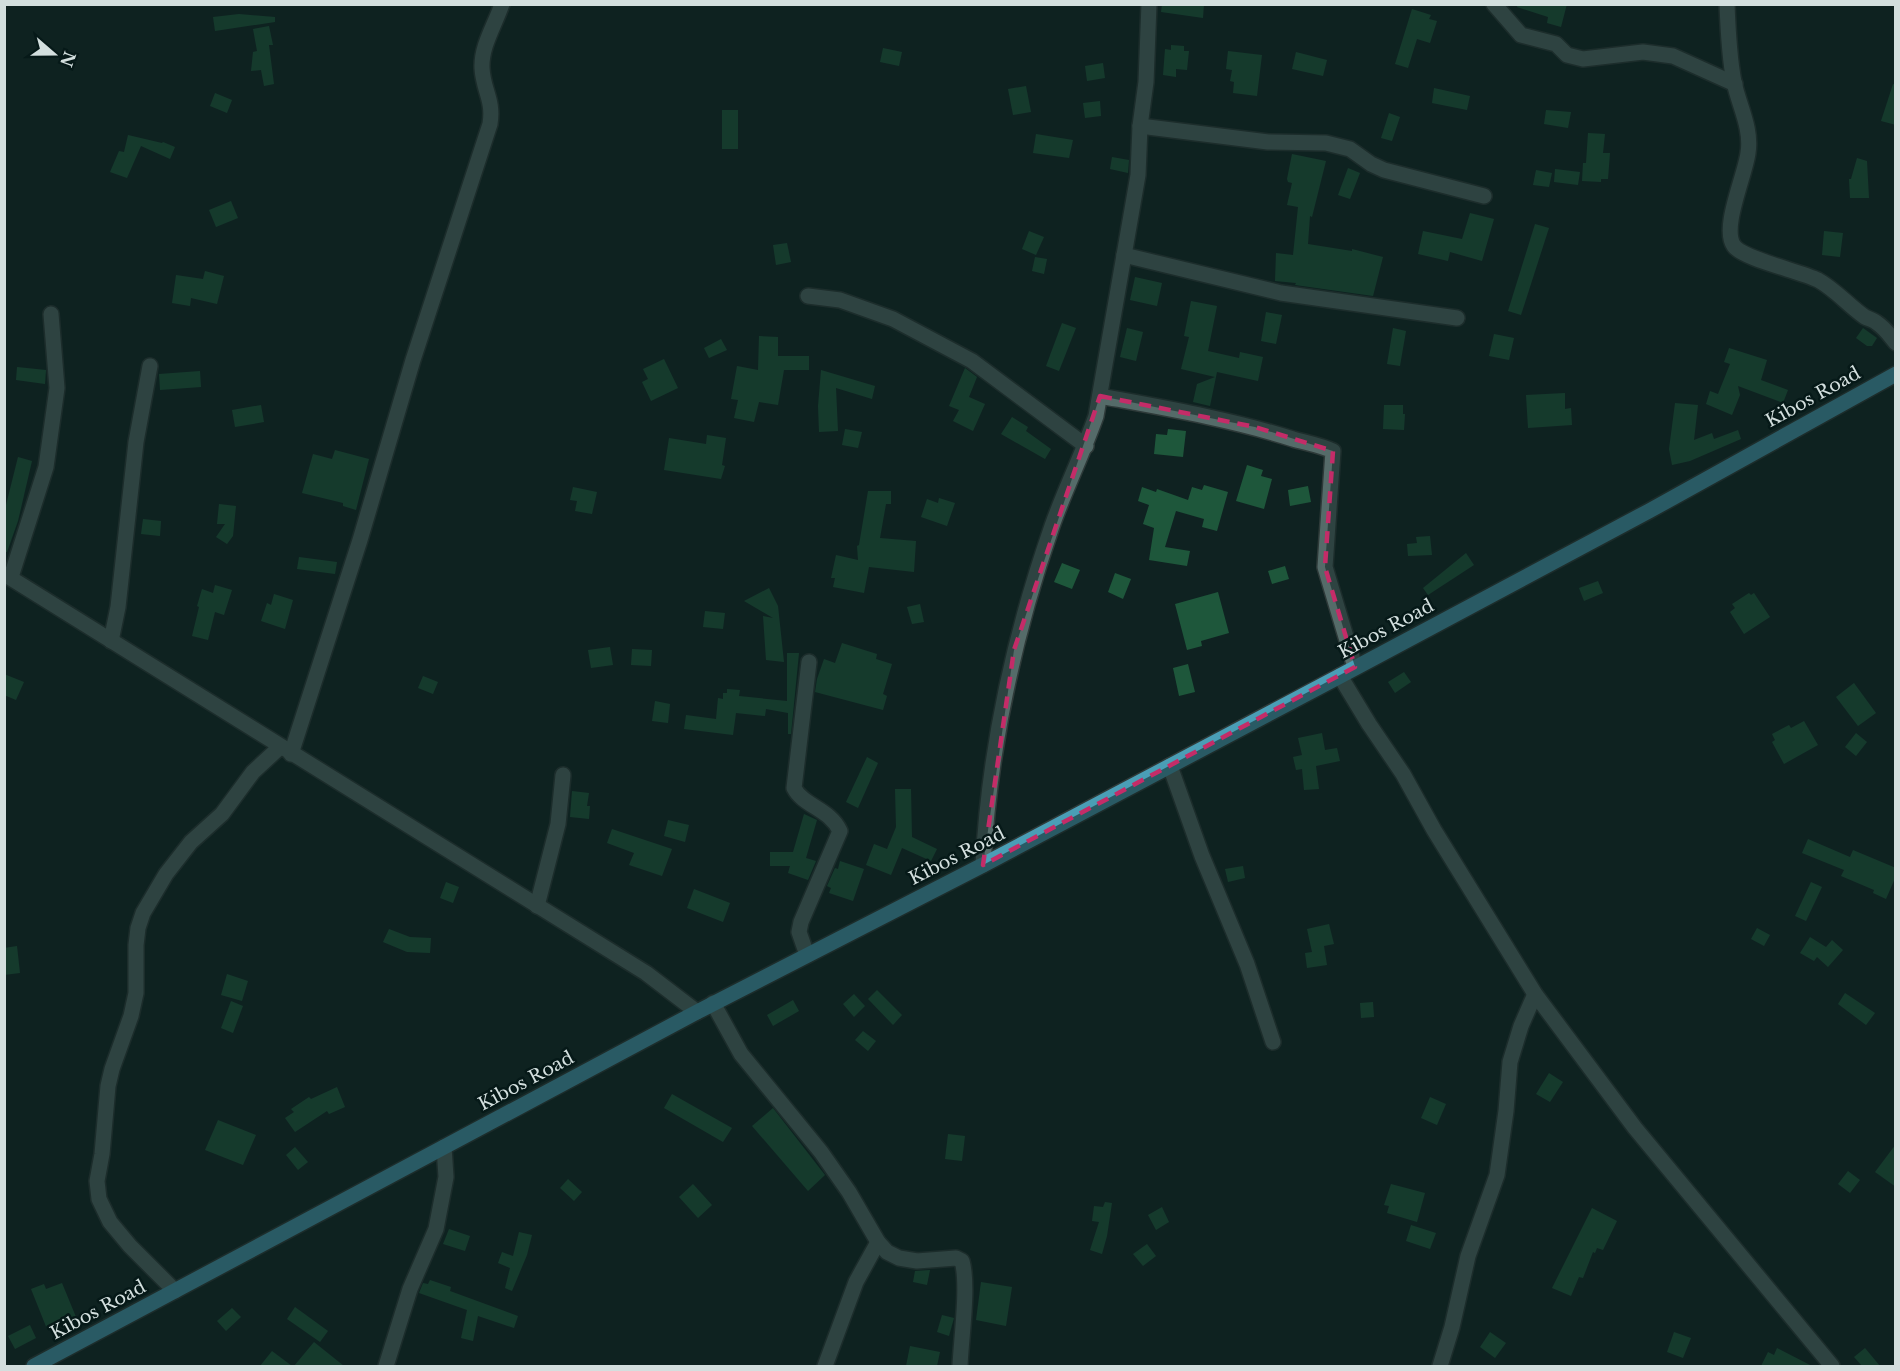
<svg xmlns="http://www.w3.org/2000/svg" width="1900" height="1371" viewBox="0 0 1900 1371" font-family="'Libre Baskerville',serif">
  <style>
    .building { fill: #1e573b }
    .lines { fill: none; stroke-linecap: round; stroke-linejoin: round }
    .street-casing { stroke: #2e3a39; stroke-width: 18 }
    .primary-casing { stroke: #2e3a39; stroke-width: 18 }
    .street { stroke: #556b69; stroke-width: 15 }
    .primary { stroke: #4a9eb6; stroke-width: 15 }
    .marked { fill: none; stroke: #c42c68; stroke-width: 4.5; stroke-dasharray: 12 8; stroke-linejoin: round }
    .labels { text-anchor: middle; stroke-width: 5; stroke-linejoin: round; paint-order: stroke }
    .street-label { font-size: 18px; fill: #d3dfde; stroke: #061918 }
  </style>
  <rect width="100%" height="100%" fill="#0f2221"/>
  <!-- building -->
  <g class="building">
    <polygon points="1162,4 1204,4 1203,18 1161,12"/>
    <polygon points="1518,4 1567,4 1561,27 1547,23 1548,17 1517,7"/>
    <polygon points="1412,9 1431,15 1429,19 1437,21 1430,43 1417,39 1408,68 1395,64"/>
    <polygon points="239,14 275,17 275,22 215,31 213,17"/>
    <polygon points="269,26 273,45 269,45 274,84 264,86 261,70 251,71 253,52 257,51 253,29"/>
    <polygon points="1171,45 1184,46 1184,51 1189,51 1187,70 1176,69 1176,77 1163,75 1165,49 1171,50"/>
    <polygon points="883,48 902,52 899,66 880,62"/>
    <polygon points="1228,51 1262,55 1257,96 1233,93 1234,82 1230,81 1232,70 1226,69"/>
    <polygon points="1296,52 1327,60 1323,76 1292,69"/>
    <polygon points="1103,63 1105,78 1087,81 1085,66"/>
    <polygon points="1893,84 1896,85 1896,125 1881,121"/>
    <polygon points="1026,86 1031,112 1013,115 1008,89"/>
    <polygon points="1434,88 1470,96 1467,110 1432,103"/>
    <polygon points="215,93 232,100 227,113 210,106"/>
    <polygon points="1100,101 1101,116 1085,118 1083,103"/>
    <rect x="722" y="110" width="16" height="39"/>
    <polygon points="1546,110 1571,112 1568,128 1544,124"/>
    <polygon points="1389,113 1400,117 1392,141 1381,138"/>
    <polygon points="1588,133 1605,134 1603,153 1610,153 1608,179 1601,179 1601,182 1582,181 1583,163 1586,163"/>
    <polygon points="1036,134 1073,140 1069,158 1033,153"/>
    <polygon points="128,135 162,143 163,142 175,147 170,159 141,146 127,178 110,172 119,151 124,152"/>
    <polygon points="1292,154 1326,161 1312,217 1310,216 1308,244 1352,251 1352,249 1383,257 1373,296 1295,285 1296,283 1275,281 1276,253 1293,255 1298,207 1287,205 1292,183 1288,182 1287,179"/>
    <polygon points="1112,157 1129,160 1128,173 1110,169"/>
    <polygon points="1857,158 1867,161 1869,198 1850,198 1849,179 1851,179"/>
    <polygon points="1348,168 1360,173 1350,199 1338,195"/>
    <polygon points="1555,169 1580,172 1578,185 1554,182"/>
    <polygon points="1536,170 1552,173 1549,187 1533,185"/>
    <polygon points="231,201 238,218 216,227 209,210"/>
    <polygon points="1470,213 1494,219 1482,261 1450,252 1448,261 1418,254 1423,231 1462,239"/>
    <polygon points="1535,224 1549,228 1521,315 1508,311"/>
    <polygon points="1029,231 1044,237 1036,255 1022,249"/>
    <polygon points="1824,231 1843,233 1840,257 1822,255"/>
    <polygon points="787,243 791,262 776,265 773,245"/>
    <polygon points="1035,257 1047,259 1044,274 1032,271"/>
    <polygon points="205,271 224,276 217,304 191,298 190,306 172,303 176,275 203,279"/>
    <polygon points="1135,277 1162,283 1157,306 1130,300"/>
    <polygon points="1191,301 1217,306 1208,351 1239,358 1240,352 1263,357 1258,381 1217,372 1210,406 1193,402 1197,384 1215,377 1181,369 1189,337 1184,336"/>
    <polygon points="1266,312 1282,315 1276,344 1261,341"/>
    <polygon points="1062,323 1076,328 1059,371 1046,366"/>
    <polygon points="1127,328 1143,332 1136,361 1120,357"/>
    <polygon points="1393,328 1406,331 1400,366 1387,364"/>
    <polygon points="1863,328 1877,338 1872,346 1867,346 1856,338"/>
    <polygon points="1494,334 1514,338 1509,360 1489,356"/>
    <polygon points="759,336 778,337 778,356 809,356 809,370 784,370 778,405 759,402 754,422 734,418 738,400 731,399 737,366 758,370"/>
    <polygon points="721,339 727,350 709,358 704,348"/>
    <polygon points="1729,348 1767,360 1761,380 1788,390 1783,403 1738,386 1740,395 1732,415 1706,404 1710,391 1718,394 1730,364 1724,362"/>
    <polygon points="664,359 678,388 651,401 642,382 648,379 643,369"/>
    <polygon points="17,367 46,370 45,384 16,380"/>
    <polygon points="965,368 977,377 969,397 985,404 973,431 953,421 959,410 949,406"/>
    <polygon points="821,370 875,386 872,399 836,388 838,431 819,432 818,406"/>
    <polygon points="200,371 201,387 160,390 159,374"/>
    <polygon points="1565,393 1565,409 1571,408 1572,425 1528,428 1526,395"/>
    <polygon points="1675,403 1698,405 1694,440 1712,433 1714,439 1738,430 1741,439 1690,461 1672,465 1669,449"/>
    <polygon points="261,405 264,422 235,427 232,410"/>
    <polygon points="1384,405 1403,405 1403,414 1405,414 1404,430 1383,429"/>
    <polygon points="1012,417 1028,427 1026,431 1051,449 1045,459 1001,434"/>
    <polygon points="845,429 862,432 858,448 842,445"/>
    <polygon points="1168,429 1186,431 1183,457 1154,454 1156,434 1167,435"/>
    <polygon points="707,435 726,438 722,465 725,466 721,479 664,470 669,438 706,444"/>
    <polygon points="335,450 369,459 356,510 343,506 343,503 302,493 313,454 332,459"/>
    <polygon points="18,457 32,461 18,521 7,552 4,552 4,513"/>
    <polygon points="1247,465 1263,470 1261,476 1272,479 1264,509 1236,501"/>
    <polygon points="1204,485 1228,492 1217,531 1202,527 1204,519 1176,511 1165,547 1190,551 1187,566 1149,560 1154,528 1143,524 1149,505 1138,501 1142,487 1156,492 1157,489 1188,500 1192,487 1202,490"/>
    <polygon points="1308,486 1311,502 1290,506 1288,490"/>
    <polygon points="573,487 597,492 592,514 575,511 577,501 570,500"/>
    <polygon points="868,491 891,491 891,504 886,504 880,538 916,541 914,572 869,567 864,593 833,587 835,578 831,578 836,555 858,560 857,546 859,545"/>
    <polygon points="939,498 955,503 947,526 921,517 927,499 938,503"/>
    <polygon points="219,504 236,506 233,536 227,544 216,537 225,524 217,524"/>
    <polygon points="143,519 161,521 160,536 141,534"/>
    <polygon points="1430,536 1432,555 1408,556 1407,544 1417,543 1416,537"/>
    <polygon points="1466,553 1474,565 1428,595 1423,588"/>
    <polygon points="299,557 337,562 335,574 297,569"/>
    <polygon points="1062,563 1080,570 1072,589 1054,582"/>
    <polygon points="1285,566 1289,579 1272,584 1268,571"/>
    <polygon points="1115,573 1131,579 1123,599 1108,592"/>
    <polygon points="1598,581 1603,593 1584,601 1579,588"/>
    <polygon points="215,585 232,590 224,615 215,612 208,640 192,636 199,607 197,606 202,589 213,593"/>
    <polygon points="769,588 778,606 784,662 766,660 763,616 773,618 744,601"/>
    <polygon points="1218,592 1229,633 1201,641 1202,646 1187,650 1175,604"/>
    <polygon points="1749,593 1751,595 1754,593 1770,617 1744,634 1730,612 1735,608 1732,604"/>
    <polygon points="274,594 293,600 285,629 261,621 267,603 271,605"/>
    <polygon points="920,604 924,622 912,624 907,607"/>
    <polygon points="705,611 725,613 723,629 703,627"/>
    <polygon points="842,643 877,654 876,659 892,664 883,694 887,696 883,710 815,692 817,679 824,659 835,663"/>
    <polygon points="610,647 613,665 591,668 588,650"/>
    <polygon points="632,649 652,650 651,666 631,665"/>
    <polygon points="787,653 799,653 791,734 788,734 788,713 766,709 765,716 736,713 733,735 684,729 686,715 716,719 718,698 723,699 723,693 727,693 727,689 740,690 739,696 787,701"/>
    <polygon points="1188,664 1195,692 1179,696 1173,668"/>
    <polygon points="1404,672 1411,682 1395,693 1388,682"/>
    <polygon points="4,674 24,682 16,700 4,695"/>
    <polygon points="423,676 438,682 433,694 418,688"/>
    <polygon points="1854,683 1876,713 1858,726 1836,697"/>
    <polygon points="655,701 670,704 668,723 652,721"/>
    <polygon points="1804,721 1818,745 1784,764 1772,742 1775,740 1772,734 1789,725 1791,728"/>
    <polygon points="1322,733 1325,750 1337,748 1340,761 1316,766 1319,789 1304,790 1302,769 1296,770 1293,757 1302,755 1298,738"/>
    <polygon points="1856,733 1867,742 1856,756 1845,747"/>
    <polygon points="867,757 878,763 858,808 846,802"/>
    <polygon points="895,789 911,789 912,837 937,849 931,861 902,848 891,875 866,865 874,844 887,849 896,827"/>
    <polygon points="572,791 589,793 587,806 590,806 589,819 570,817"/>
    <polygon points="804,814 817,820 806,858 816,861 808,880 788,873 790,866 770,866 770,852 793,852"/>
    <polygon points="668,820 689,825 685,842 664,836"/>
    <polygon points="612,829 672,849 662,876 629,865 634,853 607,843"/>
    <polygon points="1808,839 1850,857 1853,850 1896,868 1896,876 1886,899 1873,893 1874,890 1841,876 1844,870 1802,853"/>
    <polygon points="840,861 864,869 853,901 829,893 831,888 827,886 835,868 838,869"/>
    <polygon points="1243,866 1245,878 1228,882 1225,869"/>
    <polygon points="446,882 459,887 453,903 440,898"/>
    <polygon points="1811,882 1822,887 1806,921 1795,916"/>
    <polygon points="694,889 730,903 723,922 687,908"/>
    <polygon points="1329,924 1334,944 1324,946 1327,965 1307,968 1305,953 1312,952 1307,929"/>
    <polygon points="1757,928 1770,935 1764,946 1751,939"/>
    <polygon points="389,929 410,937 431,938 430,953 407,952 383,942"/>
    <polygon points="1810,937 1826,947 1832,940 1843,950 1828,967 1817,957 1814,961 1800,953"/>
    <polygon points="17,946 20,973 4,975 4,948"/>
    <polygon points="227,974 248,981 242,1001 221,995"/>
    <polygon points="877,990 902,1015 893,1025 868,999"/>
    <polygon points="1845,993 1875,1013 1866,1025 1838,1004"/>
    <polygon points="854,994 865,1006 854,1017 843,1004"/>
    <polygon points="793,1000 799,1011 773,1026 767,1015"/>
    <polygon points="231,1001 243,1006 233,1033 221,1028"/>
    <polygon points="1373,1002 1374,1017 1361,1018 1360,1003"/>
    <polygon points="863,1031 876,1041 868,1051 855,1040"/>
    <polygon points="1549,1073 1563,1082 1550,1102 1536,1094"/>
    <polygon points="337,1087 345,1107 329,1114 327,1111 295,1132 285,1118 294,1112 291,1109 309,1097 311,1099"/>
    <polygon points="672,1094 732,1128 723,1142 664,1108"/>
    <polygon points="1430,1097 1446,1104 1437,1125 1421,1118"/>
    <polygon points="773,1108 825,1175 808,1191 752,1126"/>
    <polygon points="218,1120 256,1135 243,1165 205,1150"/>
    <polygon points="948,1134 965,1136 962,1161 945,1159"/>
    <polygon points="1896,1144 1896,1187 1875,1172"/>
    <polygon points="295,1147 308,1162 298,1170 286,1155"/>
    <polygon points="1848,1171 1860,1180 1850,1193 1838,1184"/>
    <polygon points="568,1179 582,1192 574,1201 560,1188"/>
    <polygon points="693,1184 712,1205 698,1218 679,1197"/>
    <polygon points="1391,1184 1425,1193 1417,1222 1387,1213 1389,1206 1384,1205"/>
    <polygon points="1105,1202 1112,1203 1107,1236 1102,1254 1090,1250 1099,1222 1092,1221 1094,1206 1103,1207"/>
    <polygon points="1162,1207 1169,1222 1156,1230 1148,1215"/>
    <polygon points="1592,1208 1617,1221 1603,1250 1597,1248 1595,1253 1593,1252 1583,1278 1579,1277 1571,1296 1552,1288"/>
    <polygon points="1411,1225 1436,1233 1430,1249 1406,1241"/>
    <polygon points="449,1229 470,1236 465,1251 443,1244"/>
    <polygon points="519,1232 532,1235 527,1255 512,1291 505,1288 510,1268 498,1263 502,1252 513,1256"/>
    <polygon points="1147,1244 1156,1256 1143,1266 1133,1254"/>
    <polygon points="930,1270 927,1285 913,1282 915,1271"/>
    <polygon points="430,1280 451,1287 450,1291 518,1316 514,1328 478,1316 473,1341 461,1338 467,1310 419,1293 423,1283 428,1284"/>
    <polygon points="981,1282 1012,1287 1006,1326 976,1320"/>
    <polygon points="62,1283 76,1317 47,1329 31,1289 44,1284 46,1289"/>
    <polygon points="295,1307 328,1331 320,1342 287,1319"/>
    <polygon points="232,1308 241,1317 226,1331 217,1321"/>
    <polygon points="942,1315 954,1318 949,1336 937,1332"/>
    <polygon points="30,1325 36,1338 15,1349 8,1336"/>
    <polygon points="1490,1332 1506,1343 1495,1358 1480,1347"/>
    <polygon points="1674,1332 1691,1338 1683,1358 1667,1352"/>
    <polygon points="314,1342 344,1366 294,1366"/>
    <polygon points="910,1346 940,1352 937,1366 906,1366"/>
    <polygon points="1777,1348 1812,1366 1761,1366 1768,1352 1774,1355"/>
    <polygon points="1865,1348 1880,1366 1862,1366 1854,1357"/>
    <polygon points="272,1351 292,1366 260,1366"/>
  </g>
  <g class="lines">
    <!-- street casing -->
    <g class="street-casing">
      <g id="street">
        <polyline points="1494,4 1521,35 1556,44 1567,55 1583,59 1643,52 1673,56 1735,84"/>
        <path d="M1727 4C1728 31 1729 56 1734 82 1739 106 1752 128 1748 153 1745 176 1721 228 1734 246 1743 259 1800 271 1818 280 1836 290 1849 306 1865 317 1869 319 1874 320 1877 323 1885 328 1890 336 1896 343"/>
        <polyline points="1140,126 1268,142 1326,143 1350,149 1371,164 1384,170 1484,196"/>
        <polyline points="1124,255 1281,293 1457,318"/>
        <polyline points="808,296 840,300 893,319 972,361 1086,446"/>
        <path d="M1100 396C1165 408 1230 419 1293 439 1307 443 1320 445 1333 451L1325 567 1355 667"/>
        <polyline points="4,574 646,973 697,1012"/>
        <polyline points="11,577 46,467 57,388 51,314"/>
        <polyline points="111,641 118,607 136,442 150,366"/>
        <polyline points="1340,676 1369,724 1403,774 1434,830 1535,994 1635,1128 1832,1366"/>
        <path d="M291 754 360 540 413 360 490 124C494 100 483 90 482 68 481 46 495 25 502 4"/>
        <polyline points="1170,766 1202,856 1247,964 1273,1042"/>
        <path d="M983 865C989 750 1014 635 1052 526 1065 489 1083 453 1096 416L1138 175 1140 126 1146 82 1149 4"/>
        <polyline points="537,906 558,824 563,775"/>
        <path d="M807 955 799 932 801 922 840 831C830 809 803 806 794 788L809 662"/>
        <path d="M713 1003 741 1054 821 1152 849 1192 878 1242 887 1252 899 1258 917 1261 956 1258 962 1261C969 1285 961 1340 960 1366"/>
        <polyline points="175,1291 130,1246 110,1222 99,1199 97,1181 102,1154 108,1086 112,1069 131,1016 136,993 136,945 138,928 143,913 166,874 191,842 222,814 253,772 280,747"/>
        <polyline points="386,1366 410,1289 436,1229 446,1177 444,1147"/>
        <polyline points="825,1366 856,1282 878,1242"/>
        <polyline points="1440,1366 1452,1327 1468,1256 1497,1175 1506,1111 1510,1062 1521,1026 1535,994"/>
      </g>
    </g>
    <!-- primary casing -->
    <g class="primary-casing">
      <polyline id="primary" points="34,1366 697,1012 983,865 1340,676 1649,511 1896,374"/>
    </g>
    <!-- street -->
    <use href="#street" class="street"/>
    <!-- primary -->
    <use href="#primary" class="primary"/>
  </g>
  <!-- marked area -->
  <path d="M0 0H1900V1371H0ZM1100 396 1255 427 1333 451 1325 567 1355 667 983 865 1014 650Z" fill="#0f2221" fill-opacity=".55" fill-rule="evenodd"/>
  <path class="marked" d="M1100 396 1255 427 1333 451 1325 567 1355 667 983 865 1014 650Z"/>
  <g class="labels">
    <!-- street labels -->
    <g class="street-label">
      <text transform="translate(1813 397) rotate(-29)" y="6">Kibos Road</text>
      <text transform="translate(1386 629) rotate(-28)" y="6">Kibos Road</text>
      <text transform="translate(957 856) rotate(-27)" y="6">Kibos Road</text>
      <text transform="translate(526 1081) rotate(-28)" y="6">Kibos Road</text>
      <text transform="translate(98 1310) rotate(-28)" y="6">Kibos Road</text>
    </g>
  </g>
  <!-- border -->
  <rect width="1900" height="1371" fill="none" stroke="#d3dfde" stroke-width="12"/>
  <!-- north arrow -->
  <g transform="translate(54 54) rotate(110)" stroke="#061918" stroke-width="4.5" paint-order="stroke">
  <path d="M0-4.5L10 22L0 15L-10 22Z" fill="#d3dfde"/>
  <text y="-9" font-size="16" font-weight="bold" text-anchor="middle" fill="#d3dfde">N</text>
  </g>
</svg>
